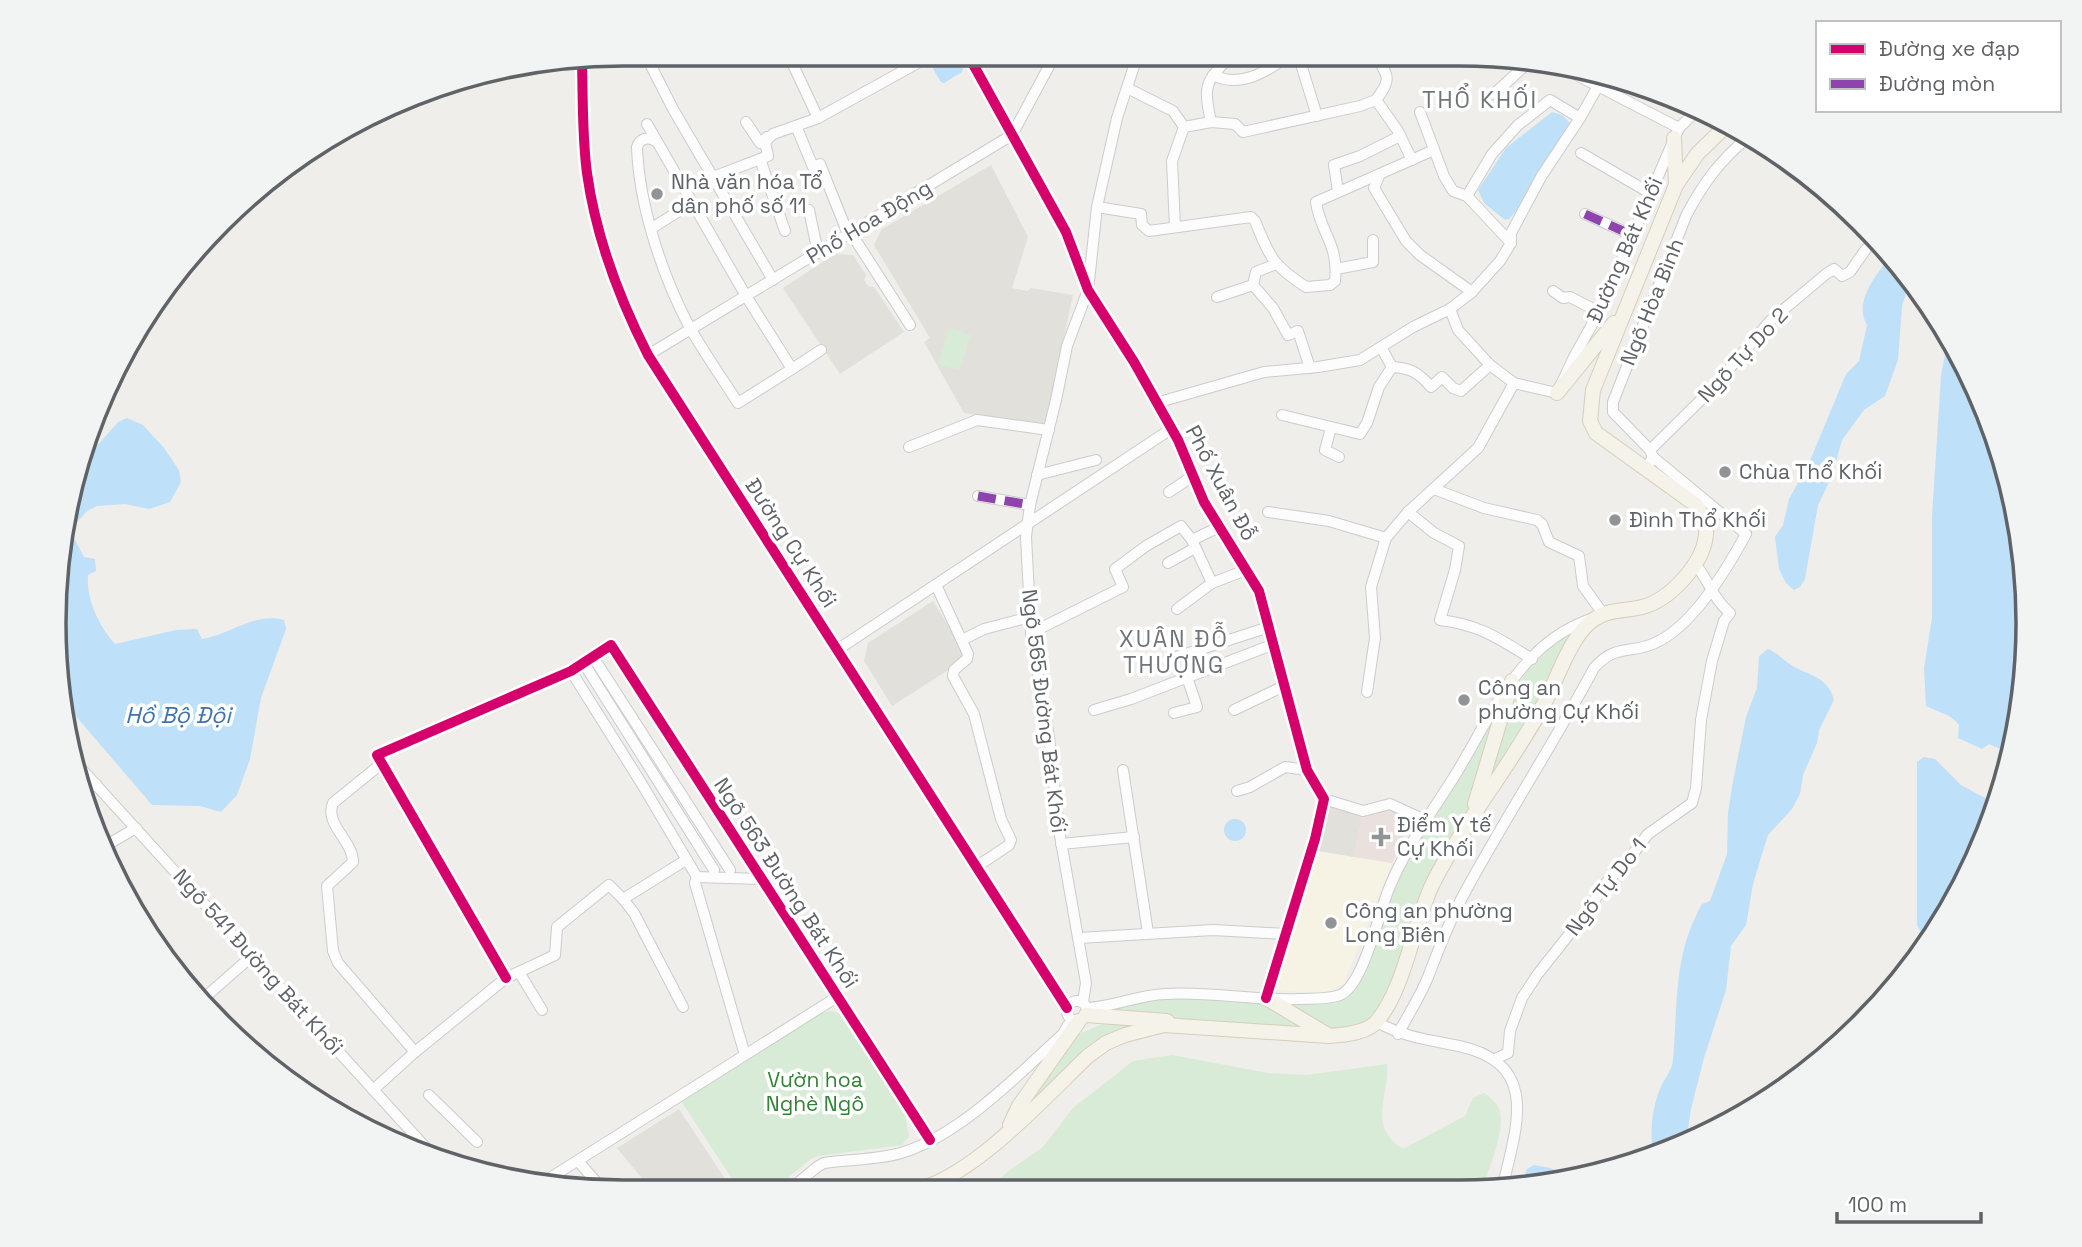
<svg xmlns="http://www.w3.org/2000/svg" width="2082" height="1247" viewBox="0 0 2082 1247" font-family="'Space Grotesk',sans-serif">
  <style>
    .commercial { fill: #f7f3e4 }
    .education { fill: #e2e0da }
    .medical { fill: #eae0de }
    .green { fill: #d8ebd6 }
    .water { fill: #bfe0f9 }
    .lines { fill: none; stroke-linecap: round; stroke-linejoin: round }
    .minor-casing { stroke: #cbcccc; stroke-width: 12 }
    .major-casing { stroke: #d7ceb8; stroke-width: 16 }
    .minor { stroke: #fdfcfc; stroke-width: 10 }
    .major { stroke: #f4f2e9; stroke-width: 14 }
    .quiet { stroke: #8e44ad; stroke-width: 9; stroke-dasharray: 18 9; stroke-linecap: butt }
    .cycleway-casing { stroke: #fff; stroke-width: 15 }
    .cycleway { stroke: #d6006c; stroke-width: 10 }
    .poi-dot { fill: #919496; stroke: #fff; stroke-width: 2.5 }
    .labels { text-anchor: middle; stroke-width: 7; stroke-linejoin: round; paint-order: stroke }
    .poi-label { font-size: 21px; fill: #5f6368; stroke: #fff; text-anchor: start }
    .street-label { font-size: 21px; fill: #5f6368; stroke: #fff }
    .park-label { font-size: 21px; fill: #348238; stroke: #fff }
    .neighbourhood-label { font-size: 23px; letter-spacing: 2px; fill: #70757a; stroke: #fff }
    .water-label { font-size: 23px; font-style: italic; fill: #4174aa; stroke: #fff }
    .rim { fill: none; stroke: #5f6368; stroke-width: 3.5 }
  </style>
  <rect width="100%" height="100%" fill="#efeeea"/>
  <!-- commercial -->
  <polygon class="commercial" points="1318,851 1392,863 1344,983 1331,992 1323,993 1274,990"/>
  <!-- education -->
  <g class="education">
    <polygon points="991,165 1028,237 1012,288 1028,291 1031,288 1073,295 1045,426 964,413 924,342 930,338 874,245 882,229"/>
    <polygon points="835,254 853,255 866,275 864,280 868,286 874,287 904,332 840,374 783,288"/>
    <polygon points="933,601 962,648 964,660 892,706 864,661 868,643"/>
    <polygon points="1330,804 1363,814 1354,857 1318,851"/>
    <polygon points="679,1109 733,1191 661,1191 659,1188 645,1182 617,1148"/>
  </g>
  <!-- medical -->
  <polygon class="medical" points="1389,807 1413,817 1392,863 1354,857 1363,814"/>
  <!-- green -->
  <g class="green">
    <polygon points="949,328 971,335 960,370 938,364"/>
    <polygon points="1576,629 1526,726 1483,795 1516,687 1528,670 1550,648"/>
    <path d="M1494 714 1471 807 1389 992C1371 1021 1367 1025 1333 1033L1281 1001 1344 998 1356 988 1394 885Z"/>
    <polygon points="1193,998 1267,1004 1312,1031 1176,1019 1155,1013 1106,1010 1148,1000"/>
    <polygon points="829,1011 839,1013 905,1115 909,1136 902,1145 818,1156 811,1159 771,1191 740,1191 681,1101 817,1015"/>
    <polygon points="1107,1022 1158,1023 1130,1031 1023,1111 1077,1035"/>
    <path d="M1172 1055 1268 1073 1307 1075 1387 1064C1390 1096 1366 1125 1403 1149L1465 1116 1473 1098 1484 1093C1490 1097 1496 1102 1499 1109 1507 1130 1487 1170 1482 1191H994L991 1187 1010 1170 1043 1147 1073 1108 1133 1061Z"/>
  </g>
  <!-- water -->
  <g class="water">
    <polygon points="953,55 955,56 963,69 962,72 944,83 941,82 933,69 934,66"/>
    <polygon points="1552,112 1562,115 1570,123 1516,211 1509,219 1505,220 1484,203 1478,190 1506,148"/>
    <path d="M1890 256 1910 281 1902 306 1898 360 1885 396 1864 410 1842 440 1832 476 1818 505 1805 579 1800 587 1794 590 1786 583 1779 569 1775 537 1783 525 1789 499 1809 463 1846 374 1859 361 1867 325C1853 301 1877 275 1890 256Z"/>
    <path d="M1948 338 1985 406 2017 513 2028 624 2017 735 2011 754 1989 744 1982 749 1958 738 1959 725C1950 713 1939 713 1926 706L1924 668 1932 618V516L1941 376Z"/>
    <path d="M127 418 143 425 164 448 179 470 181 482 170 502 149 509 125 504 97 506 87 511 70 530 84 557 95 559 96 571 88 575C86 599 99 626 115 644L176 630 197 629 202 639C231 635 253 612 284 620L286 629 261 698 250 759 237 795 221 812 200 806 152 805 68 707 54 623 80 465 118 422Z"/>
    <path d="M1768 649C1778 653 1783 660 1791 665 1809 676 1828 676 1834 700L1819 730 1817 743 1803 775 1800 794 1792 809 1768 835 1763 851 1753 884 1746 925 1731 946 1726 990 1704 1058 1691 1109 1686 1142 1653 1157C1650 1134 1651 1111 1660 1089 1664 1079 1672 1071 1673 1060 1678 1004 1673 955 1702 904L1710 901 1727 854 1728 813 1733 781 1746 717 1757 688 1759 656Z"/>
    <polygon points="1924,757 1935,759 1961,785 1996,804 1984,842 1932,940 1922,951 1924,938 1917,925 1917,762"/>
    <circle cx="1235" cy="830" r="11"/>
    <polygon points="1534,1165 1550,1168 1569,1177 1520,1187 1527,1169"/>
  </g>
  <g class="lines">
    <!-- minor casing -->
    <g class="minor-casing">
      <g id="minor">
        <polyline points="645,54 673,109 773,280"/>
        <polyline points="788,54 818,118"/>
        <polyline points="968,55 1066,232 1088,290 1134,362 1178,440 1204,502 1259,591 1307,770 1324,799 1315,839 1266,998"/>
        <path d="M1375 55C1389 77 1392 78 1376 100L1398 131 1412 160"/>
        <polyline points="1424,60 1426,55"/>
        <path d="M582 61C583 98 582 136 587 173 596 238 619 298 648 355L1067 1008"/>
        <polyline points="1300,61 1317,116"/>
        <polyline points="1567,70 1679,128"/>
        <path d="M1213 75C1240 89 1268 71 1290 55"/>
        <polyline points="1127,88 1173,111 1184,127"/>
        <polyline points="1494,94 1529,62"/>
        <polyline points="1420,112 1444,176 1453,191 1467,196"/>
        <polyline points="746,122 760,143 767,137"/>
        <path d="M1211 122C1203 84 1205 82 1232 55"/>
        <polyline points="647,124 746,296 792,369 821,350"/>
        <polyline points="796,126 813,167 820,164 848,234"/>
        <path d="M657 142C649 136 640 138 637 147 639 205 662 275 689 326 704 353 722 378 738 403L792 369"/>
        <polyline points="1581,153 1650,193"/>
        <polyline points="760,159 785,231"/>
        <polyline points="1380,174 1374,188 1406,241 1420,255 1472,292"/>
        <polyline points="713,177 768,156 765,142 773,134 818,118 932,55"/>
        <polyline points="1338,191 1334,165 1360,156 1400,136"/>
        <path d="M1097 207 1141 214 1142 225 1149 231 1251 217 1255 221C1270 257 1272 265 1306 287L1330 285 1335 281C1339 243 1320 233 1316 202L1434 150"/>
        <polyline points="809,210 818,253"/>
        <polyline points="1585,214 1632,235"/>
        <polyline points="1175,227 1172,161 1184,127 1211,122 1235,124 1243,132 1360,106 1376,100"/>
        <polyline points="652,228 692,203"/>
        <polyline points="851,233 910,325"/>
        <polyline points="1511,243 1467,196 1492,154 1518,125 1550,100 1580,118"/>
        <polyline points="1276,264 1256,272 1253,285 1273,308 1288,335 1298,331 1310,368"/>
        <polyline points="1336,269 1373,262 1373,240"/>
        <polyline points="1553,291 1563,298 1570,297 1599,312"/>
        <polyline points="1217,297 1253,285"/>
        <polyline points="1450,309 1458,330 1490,365 1514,383 1557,393 1574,357 1599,312 1679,128 1696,111"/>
        <polyline points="648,355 1012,135 1055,55"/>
        <path d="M1392 367C1411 368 1419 373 1431 387L1442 377 1453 388 1461 391 1490 365"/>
        <polyline points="1156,403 1264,372 1318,367 1360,360 1413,327 1450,309 1472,292 1500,261 1511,243 1511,233 1541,177 1580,118 1603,77"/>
        <polyline points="1282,415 1360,434 1367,423 1379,387 1392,367 1381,347"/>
        <polyline points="1331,428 1325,450 1339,457"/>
        <polyline points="909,447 977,420 1049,430"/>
        <polyline points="1650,450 1711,390 1771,320 1826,274 1834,269 1842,276 1850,272 1866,249"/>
        <path d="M1650 462 1653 457 1650 450 1613 412V402L1686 216C1703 183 1720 161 1748 137"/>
        <polyline points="1037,475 1096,460"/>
        <polyline points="1169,492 1193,476"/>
        <polyline points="978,496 1030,505"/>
        <polyline points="1268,512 1329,521 1386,538 1408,512 1478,448 1514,383"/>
        <path d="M1408 512 1434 533 1459 546 1455 570 1440 620C1480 625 1498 638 1532 659"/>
        <polyline points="1192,540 1212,583"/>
        <polyline points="1168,563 1195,548"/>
        <polyline points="936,585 968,654 967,659 954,670 953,676 974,714 1001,819 1011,840 1009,845 976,867"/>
        <polyline points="1177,609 1212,583 1246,570"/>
        <polyline points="1031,633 1123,587 1115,569 1146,546 1181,526 1192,540 1219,527"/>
        <polyline points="962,640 984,629 1030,617"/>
        <polyline points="837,650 1171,429"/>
        <polyline points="1167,660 1269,627"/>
        <polyline points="597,663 730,870"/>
        <polyline points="588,670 714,870"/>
        <polyline points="571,671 640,781 697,877"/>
        <polyline points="1367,692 1375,638 1371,587 1386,538"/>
        <polyline points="1094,710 1131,699 1274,644"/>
        <polyline points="1234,710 1286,685"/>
        <polyline points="1174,713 1197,707 1187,677"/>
        <polyline points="77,764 438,1161"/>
        <path d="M381 764 333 803C324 824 353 841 353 862L327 886 333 951 338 963 415 1052"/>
        <polyline points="1123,770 1148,933"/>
        <polyline points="1237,791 1250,787 1285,767 1307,770"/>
        <polyline points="82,793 96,784"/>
        <polyline points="1324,799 1363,811 1390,804 1427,821"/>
        <polyline points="1061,844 1134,837"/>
        <polyline points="105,846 136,828"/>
        <polyline points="697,877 695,883 745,1055"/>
        <polyline points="697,877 760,879"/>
        <polyline points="623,899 634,913 683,1007"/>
        <polyline points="1079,938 1213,930 1286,934"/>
        <polyline points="519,972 542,1010"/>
        <polyline points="506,978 377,755 571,671 611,645 930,1140"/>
        <polyline points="203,999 252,956"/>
        <circle cx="1077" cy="1011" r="10"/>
        <polyline points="1083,1002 1086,983 1059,830 1049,737 1031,633 1026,537 1030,505 1056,400 1067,346 1088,290 1097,207 1117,118 1135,63 1141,55"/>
        <path d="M1087 1008C1113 1007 1138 995 1165 994 1209 991 1253 1001 1297 999 1310 998 1327 1000 1340 995 1364 985 1379 911 1390 886 1406 847 1432 812 1454 777 1494 712 1522 635 1604 615L1583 586 1579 556 1549 542 1542 524 1537 520 1484 508 1434 489"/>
        <path d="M1377 1022C1403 1037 1430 1040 1459 1046 1543 1064 1515 1130 1502 1190"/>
        <path d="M1398 1034C1408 1015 1420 997 1428 977 1439 949 1449 921 1464 894 1505 818 1553 745 1594 668 1617 642 1633 655 1657 642 1693 625 1727 569 1746 534L1653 457"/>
        <path d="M1495 1059 1508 1053 1510 1031 1522 998 1537 975 1586 913 1606 883 1632 855 1648 834 1692 803 1696 788 1701 720 1712 661 1724 621 1730 613C1712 598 1709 579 1694 563"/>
        <polyline points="373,1090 415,1052 506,978 555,955 557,927 609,885 623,899 686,860"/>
        <polyline points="429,1095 477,1142"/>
        <polyline points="578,1161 604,1191"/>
        <polyline points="542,1183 837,997"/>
        <path d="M788 1191 817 1167 824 1163C849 1159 881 1160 904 1152 961 1134 1019 1074 1063 1034L1068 1025"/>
      </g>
    </g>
    <!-- major casing -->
    <g class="major-casing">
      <g id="major">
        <polyline points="1674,138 1676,185"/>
        <polyline points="1557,393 1614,323"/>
        <polyline points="1475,804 1512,681"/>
        <polyline points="1266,998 1328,1035"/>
        <polyline points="1086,1015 1167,1021"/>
        <polyline points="1010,1125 1019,1106 1079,1021"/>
        <path d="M910 1191C968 1183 1046 1096 1088 1056L1106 1043 1125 1035 1164 1025 1329 1036C1344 1035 1369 1033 1378 1020 1405 987 1414 922 1433 883 1466 818 1514 762 1547 698 1559 674 1573 631 1596 618 1610 609 1627 611 1642 607 1670 600 1703 564 1706 535 1707 523 1702 515 1696 505L1596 433 1590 421 1593 390 1676 185 1698 153 1726 126"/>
      </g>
    </g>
    <!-- minor -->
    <use href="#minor" class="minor"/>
    <!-- major -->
    <use href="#major" class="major"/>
    <!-- quiet -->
    <g class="quiet">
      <polyline points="1585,214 1632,235"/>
      <polyline points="978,496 1030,505"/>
    </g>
    <!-- cycleway casing -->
    <g class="cycleway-casing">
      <g id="cycleway">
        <polyline points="968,55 1066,232 1088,290 1134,362 1178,440 1204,502 1259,591 1307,770 1324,799 1315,839 1266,998"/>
        <path d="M582 61C583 98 582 136 587 173 596 238 619 298 648 355L1067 1008"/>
        <polyline points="506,978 377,755 571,671 611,645 930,1140"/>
      </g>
    </g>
    <!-- cycleway -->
    <use href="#cycleway" class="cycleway"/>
  </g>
  <!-- markers -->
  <g class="poi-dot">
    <circle cx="657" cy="194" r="7"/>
    <circle cx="1725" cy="472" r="7"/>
    <circle cx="1615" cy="520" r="7"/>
    <circle cx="1464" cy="700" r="7"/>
    <path d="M1377.5 826.5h7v7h7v7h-7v7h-7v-7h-7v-7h7z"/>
    <circle cx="1331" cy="923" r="7"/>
  </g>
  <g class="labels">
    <!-- poi labels -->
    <g class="poi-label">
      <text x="671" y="189">Nhà văn hóa Tổ<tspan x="671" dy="24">dân phố số 11</tspan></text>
      <text x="1739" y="479">Chùa Thổ Khối</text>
      <text x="1629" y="527">Đình Thổ Khối</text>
      <text x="1478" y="695">Công an<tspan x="1478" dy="24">phường Cự Khối</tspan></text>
      <text x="1397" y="832">Điểm Y tế<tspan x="1397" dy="24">Cự Khối</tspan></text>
      <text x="1345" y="918">Công an phường<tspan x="1345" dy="24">Long Biên</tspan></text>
    </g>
    <!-- street labels -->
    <g class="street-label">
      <text transform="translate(869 222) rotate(-31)" y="7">Phố Hoa Động</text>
      <text transform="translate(1625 250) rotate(-66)" y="7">Đường Bát Khối</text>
      <text transform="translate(1652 302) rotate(-68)" y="7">Ngõ Hòa Bình</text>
      <text transform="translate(1743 355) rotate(-47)" y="7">Ngõ Tự Do 2</text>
      <text transform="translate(1221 483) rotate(62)" y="7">Phố Xuân Đỗ</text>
      <text transform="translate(791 543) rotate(57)" y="7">Đường Cự Khối</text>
      <text transform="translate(1044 711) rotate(83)" y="7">Ngõ 565 Đường Bát Khối</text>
      <text transform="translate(786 883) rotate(57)" y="7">Ngõ 563 Đường Bát Khối</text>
      <text transform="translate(1606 887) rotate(-52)" y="7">Ngõ Tự Do 1</text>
      <text transform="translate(258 962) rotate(48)" y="7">Ngõ 541 Đường Bát Khối</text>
    </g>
    <!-- park labels -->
    <g class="park-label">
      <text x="815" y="1087">Vườn hoa<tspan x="815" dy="24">Nghè Ngô</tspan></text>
    </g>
    <!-- neighbourhood labels -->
    <g class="neighbourhood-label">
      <text x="1480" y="108">THỔ KHỐI</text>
      <text x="1174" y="647">XUÂN ĐỖ<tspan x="1174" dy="26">THƯỢNG</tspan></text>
    </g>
    <!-- water labels -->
    <g class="water-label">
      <text x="178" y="723">Hồ Bộ Đội</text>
    </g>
  </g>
  <!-- crop -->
  <path d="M0 0H2082V1247H0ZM623 66H1459A557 557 0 0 1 2016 623V623A557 557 0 0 1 1459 1180H623A557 557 0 0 1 66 623V623A557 557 0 0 1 623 66Z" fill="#f2f3f3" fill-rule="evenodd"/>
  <path class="rim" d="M623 66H1459A557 557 0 0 1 2016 623V623A557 557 0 0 1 1459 1180H623A557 557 0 0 1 66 623V623A557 557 0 0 1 623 66Z"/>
  <!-- legend -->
  <rect x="1816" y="21" width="245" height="91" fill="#ffffff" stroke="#bfc1c3" stroke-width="2"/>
  <rect x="1830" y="44" width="35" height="10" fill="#d6006c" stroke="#bfc1c3" stroke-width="2"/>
  <text x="1879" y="56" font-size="21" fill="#5f6368">Đường xe đạp</text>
  <rect x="1830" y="79" width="35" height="10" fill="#8e44ad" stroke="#bfc1c3" stroke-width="2"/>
  <text x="1879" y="91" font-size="21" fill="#5f6368">Đường mòn</text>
  <!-- scale -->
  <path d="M1837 1212v10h144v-10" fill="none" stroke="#5f6368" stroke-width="3.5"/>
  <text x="1848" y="1212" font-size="21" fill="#5f6368" stroke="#ffffff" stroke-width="5" paint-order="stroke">100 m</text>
</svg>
